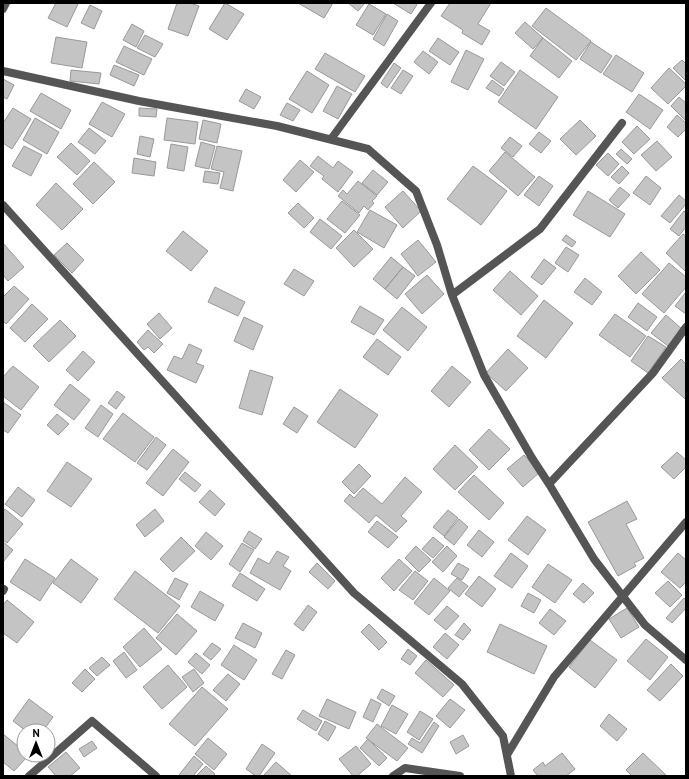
<svg xmlns="http://www.w3.org/2000/svg" width="689" height="779" viewBox="0 0 689 779" font-family="'PT Sans',sans-serif">
<rect width="100%" height="100%" fill="#fff"/>
<path fill="#c4c4c4" stroke="#999" d="M56,3H76L78,4L67,27L48,18Z
M177,3H190L199,6L188,36L168,29Z
M225,3L244,14L227,40L209,29Z
M298,3H333L324,18Z
M348,3H365L358,11Z
M393,3H418L411,14Z
M450,3H491L478,24L490,31L482,45L462,33L463,30L441,16Z
M369,4L386,14L373,35L356,25Z
M90,5L102,11L94,29L81,23Z
M546,8L591,41L576,60L532,26Z
M387,14L398,21L384,46L373,39Z
M525,22L543,38L533,49L515,33Z
M132,24L144,31L136,47L123,40Z
M145,35L163,44L155,57L137,48Z
M56,37L87,42L82,68L51,63Z
M438,38L459,52L450,65L429,51Z
M543,38L572,61L559,78L530,56Z
M591,42L612,56L601,73L580,59Z
M124,46L152,59L144,75L116,62Z
M466,50L484,59L468,90L451,82Z
M423,51L438,62L429,74L414,62Z
M325,53L365,76L355,92L315,69Z
M616,55L644,73L632,92L603,74Z
M682,60L686,64V81L673,68Z
M501,62L515,72L504,86L490,76Z
M394,63L401,68L387,88L381,83Z
M114,65L139,75L134,86L110,75Z
M669,68L686,84V86L668,104L651,88Z
M71,70L101,73L99,84L70,81Z
M403,70L413,76L401,94L391,88Z
M520,70L558,97L536,129L498,102Z
M307,71L329,85L312,113L289,99Z
M3,79L14,85L7,99L3,97Z
M492,80L504,89L499,96L486,88Z
M337,86L352,94L338,119L323,111Z
M246,89L261,97L254,109L239,101Z
M41,93L71,110L61,129L30,111Z
M639,94L663,110L650,129L626,112Z
M679,97L686,103V121L671,106Z
M102,102L125,114L112,137L89,124Z
M287,103L300,110L293,121L280,115Z
M13,108L31,119L12,149L3,143V123Z
M139,108L157,109L156,117L139,116Z
M677,115L686,123V129L678,137L667,127Z
M35,118L59,132L47,154L23,140Z
M167,118L198,122L195,144L164,140Z
M203,120L221,124L217,143L199,139Z
M580,120L596,136L576,155L560,139Z
M637,126L650,139L634,154L622,142Z
M89,128L106,141L95,154L78,142Z
M539,132L551,141L541,153L529,144Z
M140,136L154,139L150,157L137,154Z
M510,137L522,146L513,157L501,148Z
M657,141L672,157L656,171L641,155Z
M201,142L215,146L209,169L195,166Z
M71,143L90,161L77,175L57,157Z
M171,144L188,147L184,171L167,168Z
M24,146L42,155L31,176L12,166Z
M217,146L242,151L233,191L220,188L224,172L211,169Z
M621,149L632,159L627,164L616,154Z
M505,152L535,177L518,196L489,171Z
M608,153L619,164L608,176L596,165Z
M318,156L333,168L338,161L353,172L338,192L322,179L324,176L310,166Z
M134,158L156,162L154,176L132,173Z
M300,160L314,172L296,192L283,180Z
M94,162L115,182L93,204L73,184Z
M473,166L507,191L481,225L447,199Z
M622,166L629,173L619,184L611,177Z
M373,170L388,182L377,195L362,183Z
M205,171L220,173L218,184L203,182Z
M539,176L553,186L539,206L524,195Z
M646,176L661,188L650,205L633,193Z
M358,181L377,196L372,201L374,203L368,210L364,206L359,213L338,196L343,190L347,194Z
M56,183L83,209L62,230L36,205Z
M620,187L630,195L618,208L609,200Z
M403,191L421,211L403,228L385,207Z
M588,191L625,214L610,237L573,215Z
M679,195L686,201V204L670,223L661,216Z
M342,201L360,215L345,233L327,219Z
M298,203L314,218L304,228L288,213Z
M370,210L397,225L384,248L357,232Z
M684,211L686,213V227L679,236L670,229Z
M320,219L342,236L331,249L310,232Z
M354,230L373,249L354,267L336,248Z
M183,231L208,251L191,271L166,251Z
M683,234L686,236V272L666,253Z
M566,235L576,242L572,247L562,240Z
M418,240L436,262L418,276L401,254Z
M3,243L24,267L8,281L3,275Z
M67,243L84,260L72,273L54,255Z
M566,247L579,255L568,272L555,263Z
M641,252L660,270L636,294L618,276Z
M391,257L403,267L385,289L373,279Z
M544,259L556,268L542,285L531,277Z
M669,263L686,277V287L664,313L642,294Z
M403,267L415,276L397,299L385,289Z
M294,269L314,281L304,296L284,284Z
M510,271L538,296L521,315L493,290Z
M427,275L444,294L422,314L405,294Z
M585,278L602,292L592,305L574,292Z
M14,286L29,299L6,324L3,321V297Z
M215,287L245,302L238,316L208,302Z
M686,292V314L675,306Z
M544,300L573,323L546,358L517,336Z
M638,303L657,317L647,331L628,317Z
M32,304L48,319L25,342L10,328Z
M360,306L384,320L374,335L351,322Z
M402,307L427,327L408,351L383,330Z
M159,313L172,328L160,339L147,324Z
M615,314L646,336L630,357L599,335Z
M666,315L682,329L668,346L651,333Z
M244,317L263,326L253,350L234,341Z
M60,320L76,336L49,362L33,346Z
M148,330L163,344L154,353L148,347L144,350L137,342Z
M648,336L666,347L648,373L631,361Z
M377,339L401,357L388,375L363,357Z
M189,344L202,350L196,363L204,366L196,383L167,370L174,356L182,359Z
M508,349L528,368L506,391L486,373Z
M83,351L95,362L78,381L66,370Z
M681,359L686,364V397L685,399L662,378Z
M13,366L39,387L21,410L3,396V377Z
M452,366L471,382L449,407L431,391Z
M250,370L273,377L262,415L239,408Z
M70,384L90,400L74,420L54,405Z
M340,389L378,415L355,448L317,422Z
M117,391L125,397L116,409L108,403Z
M3,402L21,415L8,433L3,430Z
M101,405L113,414L98,437L85,428Z
M294,407L308,416L297,433L283,424Z
M123,413L154,437L135,462L103,439Z
M57,414L69,424L58,435L47,425Z
M489,429L510,449L489,470L469,450Z
M156,437L166,445L147,470L137,463Z
M455,445L478,467L455,490L433,469Z
M173,449L189,462L163,496L146,483Z
M677,452L686,460V467L674,479L661,467Z
M524,455L540,472L523,487L507,469Z
M67,462L92,479L71,507L47,491Z
M359,464L371,476L354,494L342,482Z
M185,472L201,485L195,492L179,479Z
M474,475L504,503L489,520L458,492Z
M405,477L422,492L401,516L407,521L396,532L376,515L369,523L344,501L350,494L354,498L363,488L382,504Z
M18,487L35,500L22,517L5,504Z
M210,490L225,504L215,516L199,502Z
M627,501L637,519L626,524L644,558L634,563L636,566L618,576L588,522Z
M5,509L23,524L7,543L3,540V511Z
M155,509L164,521L145,537L136,525Z
M448,510L458,518L444,536L433,527Z
M527,516L546,530L528,555L508,540Z
M459,519L468,527L454,545L444,537Z
M377,521L398,537L388,548L368,532Z
M479,530L494,542L482,557L467,545Z
M249,531L262,539L255,549L243,541Z
M206,532L223,546L211,560L195,546Z
M181,537L195,551L173,572L160,559Z
M433,537L444,546L433,558L422,549Z
M3,542L13,550L3,562Z
M242,543L254,550L240,572L229,564Z
M416,546L431,560L419,572L405,558Z
M447,546L457,556L443,572L432,562Z
M277,551L289,557L283,566L291,571L280,590L250,573L258,558L269,564Z
M511,553L528,566L512,588L494,576Z
M678,553L686,560V582L680,588L661,572Z
M25,559L55,578L40,601L10,582Z
M71,559L98,579L81,603L53,583Z
M399,559L412,571L394,591L381,578Z
M317,563L335,581L328,589L309,572Z
M458,563L469,569L462,580L451,574Z
M548,564L572,580L555,603L532,587Z
M135,571L180,606L158,633L114,599Z
M415,571L428,581L413,600L399,590Z
M240,573L265,589L257,601L232,586Z
M479,576L496,589L482,607L465,594Z
M175,578L188,584L179,600L167,593Z
M434,578L450,591L429,615L414,603Z
M457,578L468,586L459,597L448,588Z
M668,581L682,595L670,607L655,593Z
M583,583L594,593L584,603L573,594Z
M200,591L224,605L215,621L191,607Z
M528,593L541,600L534,613L521,606Z
M684,598L686,600V608L672,623L666,618Z
M7,600L34,622L17,643L3,633V605Z
M308,605L317,612L303,631L294,624Z
M447,606L459,616L446,630L434,620Z
M627,608L639,627L621,638L609,619Z
M550,609L566,621L554,635L539,623Z
M177,614L197,631L176,655L156,638Z
M243,623L262,633L255,648L235,638Z
M464,623L471,630L463,640L455,635Z
M369,624L387,642L379,650L361,632Z
M500,624L547,646L534,674L487,652Z
M144,628L162,649L140,667L123,647Z
M445,633L459,645L447,659L433,647Z
M646,639L668,657L650,680L627,661Z
M590,640L617,660L595,688L569,667Z
M212,643L221,649L211,660L203,654Z
M234,645L257,660L244,680L221,665Z
M408,649L417,656L410,665L401,659Z
M286,650L295,655L282,679L272,674Z
M124,652L137,670L126,678L113,661Z
M196,653L210,665L202,674L188,662Z
M102,657L110,665L97,676L89,668Z
M426,660L454,685L443,697L415,673Z
M671,664L683,676L660,701L647,690Z
M168,665L187,687L162,709L143,687Z
M85,669L95,679L82,692L72,683Z
M194,669L204,683L193,692L182,677Z
M228,674L240,684L226,701L213,690Z
M202,687L228,709L195,746L169,724Z
M382,689L395,696L389,706L377,698Z
M29,699L53,717L43,731H26L13,721Z
M327,699L356,712L349,729L319,716Z
M371,699L381,704L373,722L363,717Z
M450,699L465,710L450,728L436,716Z
M392,705L408,714L396,734L381,726Z
M303,710L322,721L316,731L297,719Z
M420,711L433,719L419,740L407,732Z
M609,714L627,729L617,741L600,726Z
M325,721L336,727L328,741L318,734Z
M434,722L439,726L422,753L408,744L412,738L420,743Z
M377,724L408,748L397,761L366,738Z
M3,734L24,751V755H29L14,771L3,762Z
M463,735L469,746L456,754L450,742Z
M208,738L227,754L214,770L195,754Z
M368,739L387,758L379,766L360,748Z
M92,741L97,748L84,757L79,749Z
M262,744L275,753L259,776H256L246,769Z
M356,746L371,764L357,776H353L339,759Z
M66,752L80,768L70,776H56L48,767Z
M562,753L575,769L566,776H538L533,770L543,762L545,766Z
M643,753L667,776H632L626,770Z
M194,756L203,764L193,776H181L179,775Z
M276,762L292,776H265L264,775Z
M206,766L215,774L213,776H196Z"/>
<g fill="none" stroke-linecap="round" stroke-linejoin="round">
<path stroke="#555" stroke-width="8" d="M3,9L6,3
M3,71L139,101L277,126L368,149L416,191L437,245L452,295L484,375L532,458L549,484L594,559L645,625L686,660
M331,139L431,3
M3,205L354,593L462,684L503,736L511,776
M452,295L540,229L622,123
M549,484L653,373L686,327
M3,591L4,589
M507,755L554,677L686,522
M29,776L43,764L92,721L156,776
M393,776L405,768L460,776"/>
</g>
<rect width="689" height="779" fill="none" stroke="#000000" stroke-width="8"/>
<g transform="translate(36 743)"><circle r="19" fill="#ffffff" stroke="#999999"/>
<path d="M0-3L7 15L0 10L-7 15Z" fill="#000000"/>
<text y="-6" font-size="11" font-weight="bold" text-anchor="middle" fill="#000000">N</text>
</g>
</svg>
